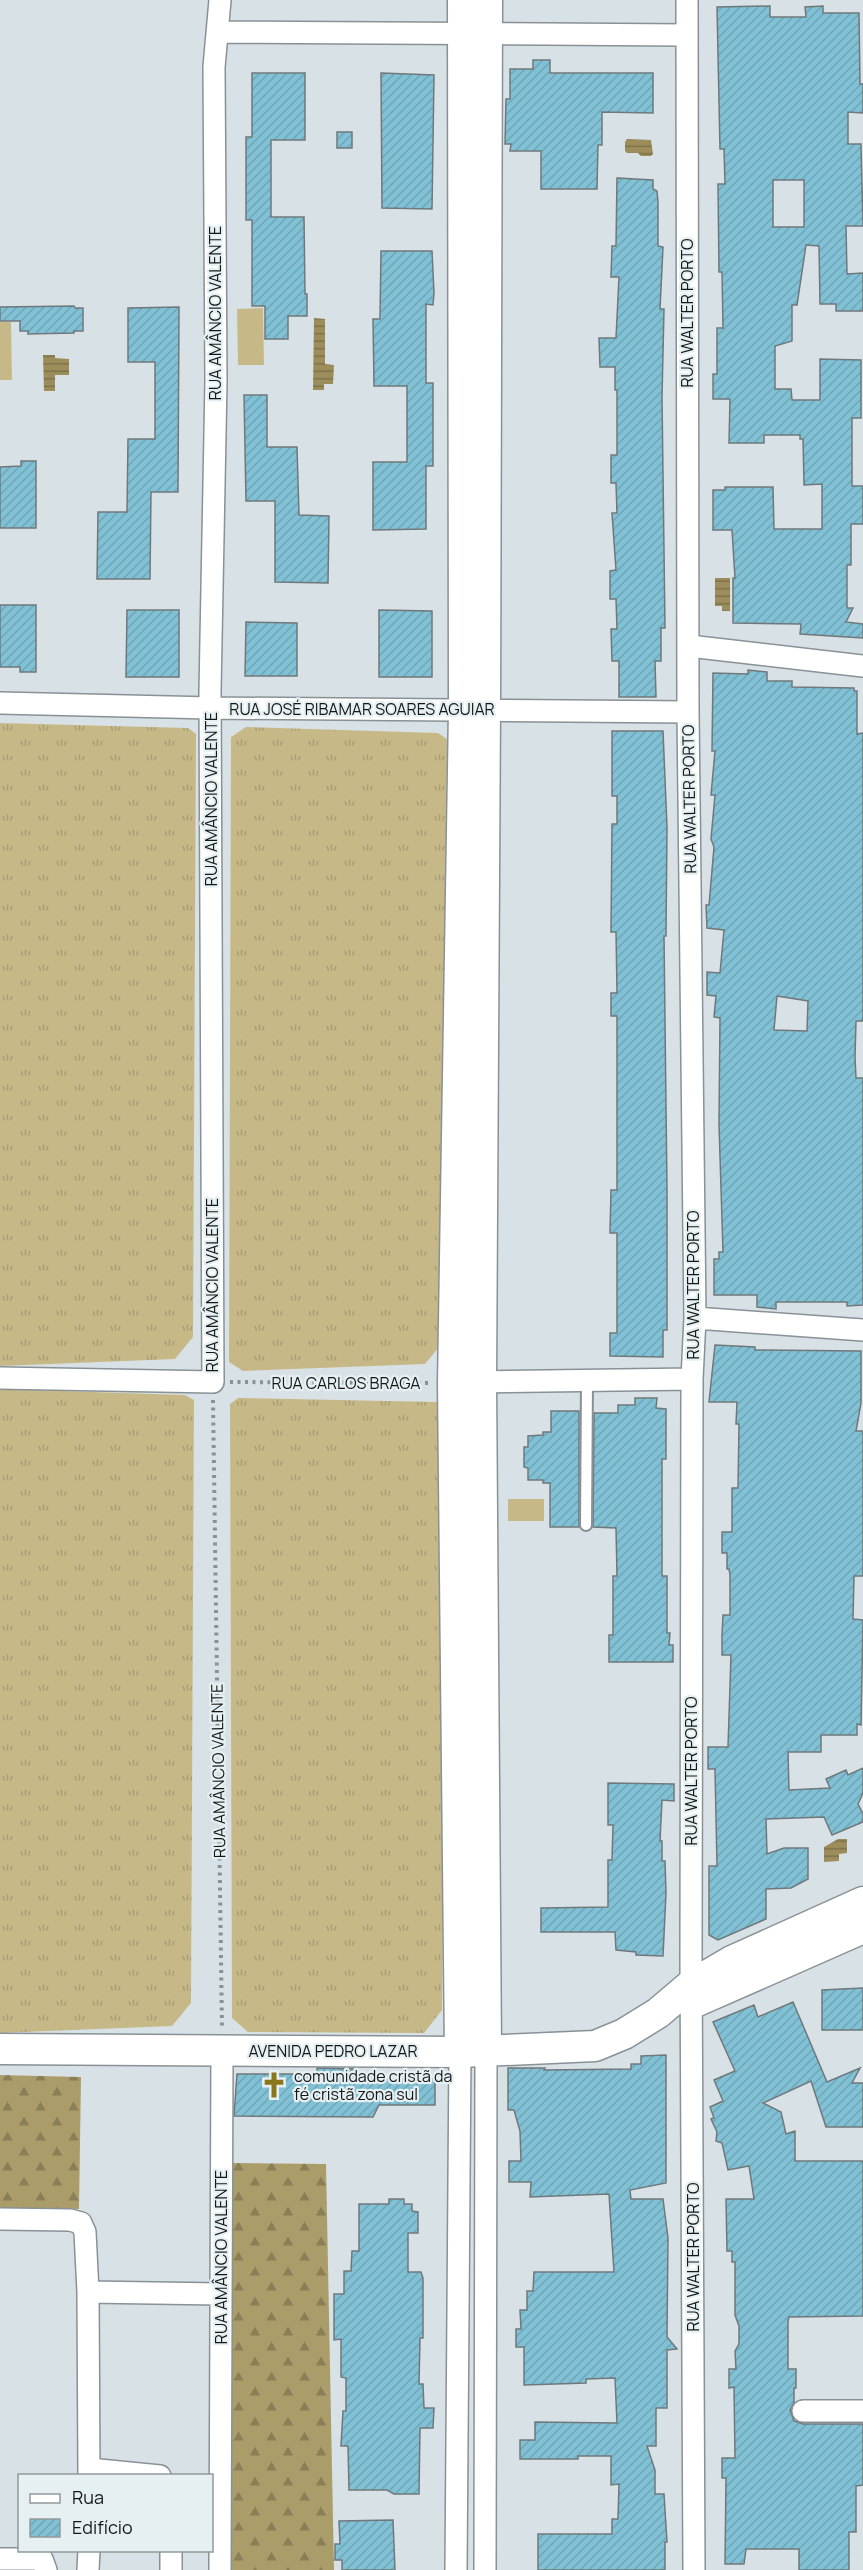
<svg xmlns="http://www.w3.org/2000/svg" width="863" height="2570" viewBox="0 0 863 2570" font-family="Manrope,sans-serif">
<defs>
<pattern id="grass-tufts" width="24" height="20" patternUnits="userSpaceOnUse" patternTransform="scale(1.5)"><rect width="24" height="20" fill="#c7b987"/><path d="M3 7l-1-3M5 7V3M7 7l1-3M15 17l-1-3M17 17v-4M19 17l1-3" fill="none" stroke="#aa9e74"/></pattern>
<pattern id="forest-firs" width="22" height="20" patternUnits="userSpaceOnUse" patternTransform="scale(1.5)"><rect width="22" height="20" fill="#ab9d6a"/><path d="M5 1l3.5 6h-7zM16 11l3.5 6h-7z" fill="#8a7f56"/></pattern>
<pattern id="water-rules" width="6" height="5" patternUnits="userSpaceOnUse" patternTransform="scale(1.5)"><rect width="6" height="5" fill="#9c8d5b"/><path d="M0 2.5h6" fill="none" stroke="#7e724a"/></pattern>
<pattern id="building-hatch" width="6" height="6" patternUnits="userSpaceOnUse" patternTransform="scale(1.5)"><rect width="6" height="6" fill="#81c1d5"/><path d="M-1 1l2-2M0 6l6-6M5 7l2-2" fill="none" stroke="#6fa5b6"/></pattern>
</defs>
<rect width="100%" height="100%" fill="#d8e2e6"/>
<path fill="url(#grass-tufts)" d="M0,723L188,728L196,734L193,1337L175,1359L0,1366Z
M246,727L438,733L447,739L444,1341L425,1364L243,1371L229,1362L231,737Z
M0,1389L185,1395L194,1400L191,2003L172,2026L0,2033Z
M238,1398L437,1402L446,1408L442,2010L424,2033L248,2032L232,2018L230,1404Z"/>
<path fill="url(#forest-firs)" d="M0,2075L81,2077L79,2209L0,2208Z
M233,2163L326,2164L334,2570H228Z"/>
<path fill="#c7b987" d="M263,308L264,365H238L237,309Z
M0,322H11L12,380H0Z
M508,1499H544V1521H508Z"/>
<path fill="url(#water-rules)" d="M627,139L651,140L653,154L651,156H641L638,153H627L625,151V142Z
M314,318L325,319V364L334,365L333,384H324V390H313Z
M43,355H55V358L69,359V375H55V391H44Z
M715,578H730V611H722V606H715Z
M838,1839H847V1853L839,1854V1861L824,1862V1847Z"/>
<path fill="url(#building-hatch)" stroke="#6f787b" stroke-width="1.5" fill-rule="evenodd" d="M770,6V17H806L805,7L823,6V13H859L860,84H863V113L848,112V144H861L863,226H846L847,274L863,273V311H836V304H820L819,246L806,245L797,305H792V341L775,346V389H791L792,400H820V359L861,360V418H852V486H863V524H851V565H847V608H853L846,622L863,624V638L800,634L801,624L733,623V578H735L732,530H713V490H725V487H773L774,529H822V484L804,485L803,439H800V435H764V443H729L730,399H713V374H717V328H723L722,272H719L718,184H725L724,149H720L717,7ZM773,180H804V227H773Z
M533,60H550V73H653V113L602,112V145H598L597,189H541V151H510L511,144H505L506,99H510V69H533Z
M252,73H305V140H271V217H304L305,294H307V316H288V339H265V306H252V220H246V137H252Z
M381,73L434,75L432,209L382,208Z
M337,132H352V148H337Z
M617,178L653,180V189L657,191L658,202V246L663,247L660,309H664L662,397L665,628H661V661H655L656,697H619V661H612L611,629H617L616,599H610V571L616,570L612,513H617L616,483H611V455H617V390H615V367H600L599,338H616L619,277H611L612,246H616Z
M381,251H432L434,293L433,305L426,304V383H433V466H426V529L373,530V462H407V386H374L373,319H380Z
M74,306L75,308H83V331H74V333L28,334V331H20V321H0V307Z
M179,307L178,492H151L150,579H97L98,512H127L128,439H155V362H128V308Z
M244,395H267V447H297L299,515L329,516L328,583L275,582V501H246Z
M21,461H36V528H0V467L21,466Z
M0,605H36V672H20V667H0Z
M127,610H179V677H126Z
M379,610L432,611V677H379Z
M246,622L297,623V676H245Z
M748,670L767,672V681H792V687L854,688V691H857V734L863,733V1021H856L855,1057L856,1078H863V1305L847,1306V1302H776V1309L757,1307V1295H714V1259H719V1252H723L719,1124L720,1018L714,1017L716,996L707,995V972L720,973L724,930L707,928L706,905H709L714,847L711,839L715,795H711L715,751H712L713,673L748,674ZM777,996L808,1001L807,1031L774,1030Z
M612,731H663L667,827L666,936H664L667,1189V1330H663V1357L610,1356V1333H617V1233H610L611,1190H617V1016H611V993H617L616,932H611L612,824H617V796H612Z
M715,1345L755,1347V1350L861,1351V1403L856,1431H863V1576H854L853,1619L863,1620L861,1725L857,1724V1735H821V1752H788L789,1790L830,1788L826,1779L846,1770L848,1775L863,1768V1793L858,1804L863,1814V1822L832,1835L824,1817L766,1819L767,1854L784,1848H808V1879L791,1888L766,1889V1919L718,1940L709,1935V1866H717L715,1769H708V1747H728L731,1655H722V1635L723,1615H730V1575L729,1569H727V1553H722V1532H732V1488H738L739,1424H736L737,1402H709Z
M635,1398H657L656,1408L666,1409V1459H662V1576H667V1633H670L669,1645H673V1662H609V1635H613V1576H617L616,1528L593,1527L594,1413H618V1405H635Z
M551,1411H579V1527H550V1483H543V1480H528V1468L524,1467V1447H528V1436L543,1435V1432H551Z
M608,1783L674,1784V1801L662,1800L660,1841H662V1861H665L666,1893L663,1956L636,1955V1952L616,1950L615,1932H541V1908L608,1907V1860H612L613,1825H608Z
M863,1988V2030H822V1990Z
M793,2002L827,2082L860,2068L852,2083H863V2127H826L811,2081L763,2103L781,2112L786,2134L795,2131V2161H863V2316L789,2317L788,2321V2369H796V2388H794V2403L790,2410L794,2421L803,2424H863V2485L856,2486V2532H849V2570H799V2549H746L744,2564H725L726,2478H722V2458H735L734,2387L729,2388V2369H736L735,2351L739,2344V2326L735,2315V2262H732V2251H727L726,2199H754L749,2166L728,2170L722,2143L716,2141L717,2132L711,2119L714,2118L710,2107L723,2101L714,2080L735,2071L713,2022L754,2005L758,2017Z
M666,2055V2183L630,2190L631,2199H663L668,2238L667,2337L677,2349L667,2350V2408H656V2446H647L655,2470V2494H664L667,2542H665V2570H538V2534H612V2519H618L619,2484L611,2485V2456H578V2459H520V2440H535V2422L617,2423L615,2378L586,2379V2383L524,2385V2347H516V2329H521L520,2310H527V2291H533L534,2272H614L611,2226L609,2194L530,2197L531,2182H509V2161H521L520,2131L514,2110H508V2068H545L544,2070L631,2069V2064H641V2056Z
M317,2068L355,2069V2079H435V2105H379L373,2117L234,2116L237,2074H317Z
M389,2199H404V2204H412V2211L418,2212V2233H408V2272H421L423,2278V2338H420L419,2384H423L424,2408H434L433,2428H420L419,2494H394L387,2490H349L348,2446H341L343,2411H346V2378L341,2377V2339L334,2340V2294H344V2271H351L352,2251H359V2204H389Z
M393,2520L395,2570H342V2560H335V2544H340L339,2521Z"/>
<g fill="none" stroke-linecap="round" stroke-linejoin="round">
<g stroke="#889195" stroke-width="14">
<path id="lane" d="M586,1525L587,1380"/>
</g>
<g stroke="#889195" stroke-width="24">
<path id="street" d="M687,0L688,712L695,1318L692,1379L691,1960L694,2570
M218,32L686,35
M689,646L863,666
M0,703L211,708L688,712
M695,1318L863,1330
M0,1378L213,1382L210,691L216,381L214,67L220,0
M468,1382L692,1379
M0,2219L70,2220L81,2223L85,2232L88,2292
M803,2411H863
M89,2469L160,2476
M89,2476L88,2292L220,2294
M171,2550V2570
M0,2559H42L46,2570
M88,2570L89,2550
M220,2570L222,2050
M456,2570L460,2052
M485,2570L486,2051"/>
</g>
<g stroke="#889195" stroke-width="33">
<path id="secondary" d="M695,2002L863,1928
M0,2049L460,2052L595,2046L624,2034L658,2013L691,1985L732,1961L863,1902
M486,2051L481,1382L485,710L487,0
M460,2052L453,1383L464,709L463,0"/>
</g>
<path stroke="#8a9194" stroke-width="4" stroke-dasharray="3 4.5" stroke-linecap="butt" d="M230,1382L429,1383
M213,1400L222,2028"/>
<use href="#lane" stroke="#fff" stroke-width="10"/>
<use href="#street" stroke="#fff" stroke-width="21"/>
<use href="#secondary" stroke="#fff" stroke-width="30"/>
</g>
<defs>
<g id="church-bare" transform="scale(2.07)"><path d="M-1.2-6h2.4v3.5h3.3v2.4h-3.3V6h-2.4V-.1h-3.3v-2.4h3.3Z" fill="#8c761a" stroke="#e6f0f3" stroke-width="2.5" paint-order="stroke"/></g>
</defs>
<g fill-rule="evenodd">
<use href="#church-bare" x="274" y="2085"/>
</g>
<g text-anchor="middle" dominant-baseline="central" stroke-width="4.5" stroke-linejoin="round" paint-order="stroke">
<g font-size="16" fill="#141718" stroke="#e6f0f3">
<text transform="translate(215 313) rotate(-90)">RUA AMÂNCIO VALENTE</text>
<text transform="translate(687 313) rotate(-90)">RUA WALTER PORTO</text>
<text x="362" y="709">RUA JOSÉ RIBAMAR SOARES AGUIAR</text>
<text transform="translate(211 799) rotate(-90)">RUA AMÂNCIO VALENTE</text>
<text transform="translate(689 799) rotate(-91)">RUA WALTER PORTO</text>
<text transform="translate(212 1285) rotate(-90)">RUA AMÂNCIO VALENTE</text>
<text transform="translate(693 1285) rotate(-90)">RUA WALTER PORTO</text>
<text x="346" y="1383">RUA CARLOS BRAGA</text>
<text transform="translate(218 1771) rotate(-91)">RUA AMÂNCIO VALENTE</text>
<text transform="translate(691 1771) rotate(-90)">RUA WALTER PORTO</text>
<text x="333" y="2051">AVENIDA PEDRO LAZAR</text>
<text transform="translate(221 2257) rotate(-90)">RUA AMÂNCIO VALENTE</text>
<text transform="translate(693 2257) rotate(-90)">RUA WALTER PORTO</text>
</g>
<g font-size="16" fill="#141718" stroke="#e6f0f3" text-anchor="start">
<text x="294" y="2076">comunidade cristã da<tspan x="294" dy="18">fé cristã zona sul</tspan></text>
</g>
</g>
<rect x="18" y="2474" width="195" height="78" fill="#e6f0f3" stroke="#92999b" stroke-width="1.5"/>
<rect x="30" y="2494" width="30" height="9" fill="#ffffff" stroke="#92999b" stroke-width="1.5"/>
<text x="72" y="2504" font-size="18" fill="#141718">Rua</text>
<rect x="30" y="2519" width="30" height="18" fill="url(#building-hatch)" stroke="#92999b" stroke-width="1.5"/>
<text x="72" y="2534" font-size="18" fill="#141718">Edifício</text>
</svg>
